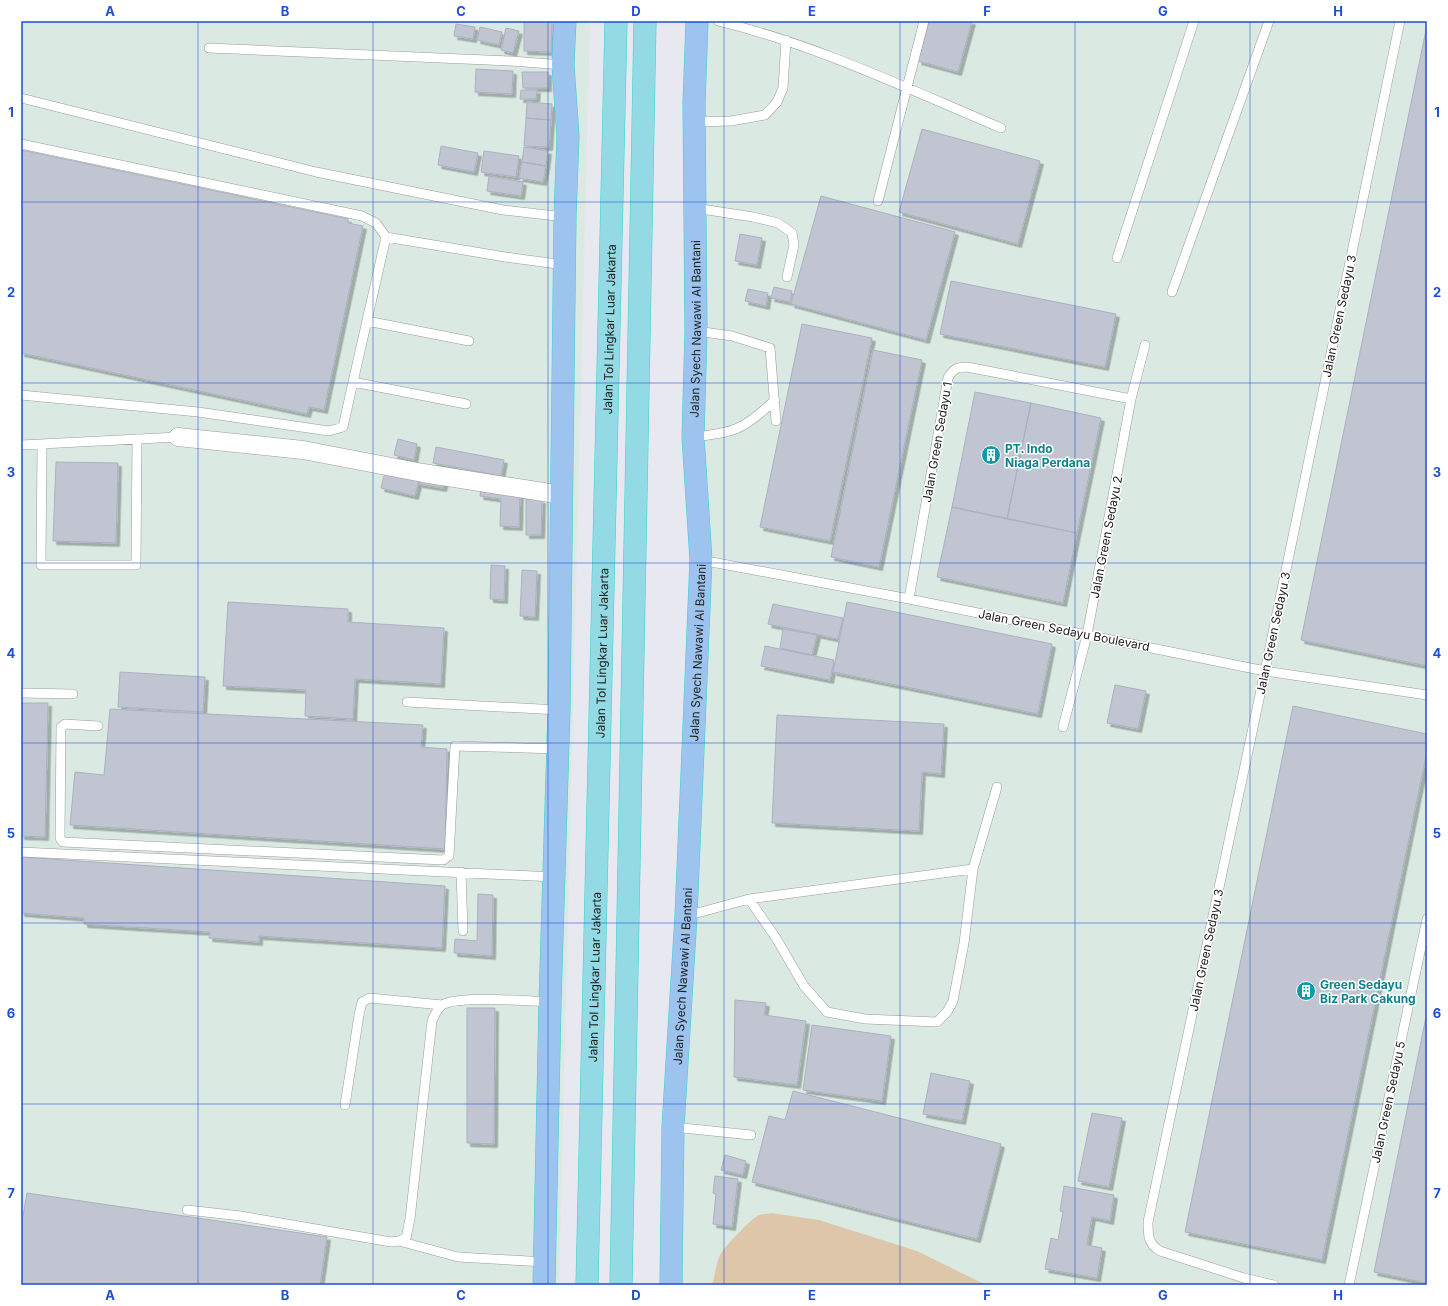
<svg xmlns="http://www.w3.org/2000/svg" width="1448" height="1306" viewBox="0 0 1448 1306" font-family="Inter,sans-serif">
<defs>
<filter id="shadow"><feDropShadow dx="3.5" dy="3.5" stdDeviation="0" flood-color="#0004"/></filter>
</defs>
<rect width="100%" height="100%" fill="#e8e8f1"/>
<path fill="#daeae2" d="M21,21H590L559,1285H21Z
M699,21H1427V1285H667L686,916Z"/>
<path fill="#ddc6aa" d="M771,1213L819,1220L917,1251L986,1285H712C715,1275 716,1264 720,1255C724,1247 752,1218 759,1215C763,1214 768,1214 771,1213Z"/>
<path fill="#c1c5d1" stroke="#abb0c2" filter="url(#shadow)" d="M524,21H552L551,52L524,51Z
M929,21H972L958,72L918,61Z
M456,24L475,27L473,39L454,36Z
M1427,25V666L1301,640Z
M480,27L502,32L499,45L477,40Z
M506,28L519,31L513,53L501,50Z
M476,69L513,71L512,94L475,92Z
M522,72H548V88H523Z
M521,90H537L536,99H520Z
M527,102L552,104L551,120L526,118Z
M526,118L551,120L549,147L524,146Z
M922,129L1040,161L1018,244L899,212Z
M441,146L478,153L474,172L438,165Z
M524,147L548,151L546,166L522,162Z
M21,150L348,219V223L363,226L324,410L309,407L307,414L21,353Z
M484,151L519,156L516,177L481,172Z
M522,162L546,166L543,182L519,178Z
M489,176L523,182L521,196L487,191Z
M821,196L955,232L926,340L791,304Z
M740,234L762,238L757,265L735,261Z
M951,281L1116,314L1105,367L940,334Z
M774,287L792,291L790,302L771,298Z
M748,289L768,293L766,306L745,301Z
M802,324L872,338L830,541L760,527Z
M873,350L922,360L879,567L831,557Z
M975,392L1031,403L1007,519L952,507Z
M1031,403L1101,418L1077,533L1007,519Z
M398,439L417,444L414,460L394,455Z
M436,447L504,460L501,476L433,463Z
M56,462L118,463L116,543L53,541Z
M386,468L420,476L415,496L381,488Z
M420,476L445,481L443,488L419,484Z
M482,483L520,489L519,527L500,526L501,499L480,496Z
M526,499L542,500L541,535H526Z
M952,507L1077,533L1063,603L937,577Z
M491,565L505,566L504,600L490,599Z
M522,570L537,571L535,617L520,616Z
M228,602L348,609V622L444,628L441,684L355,679L353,719L305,716L306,690L223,686Z
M847,602L1052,644L1038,714L833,672Z
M773,604L843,618L838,639L768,624Z
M783,629L817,635L812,655L780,648Z
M765,646L834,660L830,680L761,666Z
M120,672L205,677L203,712L118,707Z
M1115,685L1146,691L1138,729L1107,723Z
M21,703H48L45,837L21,836Z
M1293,706L1427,734V751L1322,1260L1185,1232Z
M110,709L423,725L421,747L447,749L445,849L70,825L75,772L104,775Z
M777,715L944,724L941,774L922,772L919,831L772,823Z
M21,857L445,886L442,948L259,936V942L209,938L210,932L84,924V918L21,913Z
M478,894L493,895L492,956L454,953L455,939L477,941Z
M735,1000L766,1003L764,1015L806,1021L797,1085L734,1077Z
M467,1008H495L494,1144L467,1143Z
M1427,1012V1283L1374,1272Z
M812,1025L891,1036L882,1101L803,1090Z
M931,1073L970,1081L962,1121L923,1114Z
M793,1091L1001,1144L977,1239L752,1182L769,1116L785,1120Z
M1092,1113L1122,1118L1109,1187L1078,1181Z
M725,1155L746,1161L743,1175L721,1170Z
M715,1176L738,1179L732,1227L713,1224L716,1194L713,1193Z
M1064,1186L1114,1195L1110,1221L1092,1217L1087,1245L1102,1248L1097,1278L1045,1269L1051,1238L1058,1240L1063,1212L1060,1211Z
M27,1193L327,1237L320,1285H21V1216H23Z"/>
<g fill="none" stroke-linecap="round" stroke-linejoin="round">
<g stroke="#9b9b9b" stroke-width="10">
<path id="service" d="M718,21C817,45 908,89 1001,128
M209,48L511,61L563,65
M21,98L316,172L503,210L565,217
M694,122L731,121L765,115L777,102L783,88L786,40
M21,144L362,216L376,223L386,237L505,257L565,265
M878,201L924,21
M695,208L753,217L778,223L792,233L794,245L787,277
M1117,258L1194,21
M1172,292L1269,21
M367,321L469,341
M696,331L732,336L770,348L776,421
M353,382L386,237
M21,395L198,412L329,431L343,427L353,382L466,404
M693,437C736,432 743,430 775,400
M42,444L41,565H136L137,439
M21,445L178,437
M701,560L909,599L1265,671L1427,695
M909,599L948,378C953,369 957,367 967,367L1131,399
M21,693L73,694
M407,702L559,710
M98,726L65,724L61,727L60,838L63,842L443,860L449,856L455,746L558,749
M1063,727L1087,635L1131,399L1145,345
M21,852L554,877
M461,872L463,931
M749,899L776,938L804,986L827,1012L865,1019L937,1022L947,1012L953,1001L964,943L973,869
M686,916L749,899L973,869L997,787
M345,1105L359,1015L362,1002L370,998L442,1005
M673,1127L751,1135
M187,1210L241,1216L391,1242L399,1241L406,1238L410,1219L432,1021C434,1016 437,1009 442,1005C458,995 528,1001 550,1002
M399,1241L458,1257L545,1262
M1274,1285L1244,1278L1160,1251C1148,1244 1148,1235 1148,1222L1265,671L1400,21
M1349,1285L1427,919"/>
</g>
<g stroke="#9b9b9b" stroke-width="19">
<path id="minor" d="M178,437L303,450L423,473L562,495"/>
</g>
<g stroke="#2ed6d2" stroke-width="23">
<g id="trunk">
<path d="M544,1285L550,1002L559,710L565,217L568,136L563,65L565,21"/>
<path id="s1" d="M671,1285L673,1127L686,916L701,560L693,437L696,331L694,103L697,21"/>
</g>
</g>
<g stroke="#2ed6d2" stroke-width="23">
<g id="motorway">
<path id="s2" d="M587,1285L616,21"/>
<path d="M621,1285L645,21"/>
</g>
</g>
<use href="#service" stroke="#fff" stroke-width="9"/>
<use href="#minor" stroke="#fff" stroke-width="18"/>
<use href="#trunk" stroke="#9cc4ef" stroke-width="22"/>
<use href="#motorway" stroke="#93dae5" stroke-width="22"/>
</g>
<path fill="none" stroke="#1d4ed8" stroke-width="1" stroke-opacity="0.55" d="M198,21V1285M373,21V1285M548,21V1285M724,21V1285M900,21V1285M1075,21V1285M1250,21V1285M21,202H1427M21,383H1427M21,563H1427M21,743H1427M21,923H1427M21,1104H1427"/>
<defs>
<g id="building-disc" transform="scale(1)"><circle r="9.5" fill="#0f9aa8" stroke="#fff"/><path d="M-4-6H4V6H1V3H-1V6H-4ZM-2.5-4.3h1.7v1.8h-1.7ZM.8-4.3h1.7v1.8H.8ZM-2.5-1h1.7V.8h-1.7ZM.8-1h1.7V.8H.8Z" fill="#fff"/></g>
</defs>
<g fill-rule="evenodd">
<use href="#building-disc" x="991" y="455"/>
<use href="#building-disc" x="1306" y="991"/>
</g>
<g text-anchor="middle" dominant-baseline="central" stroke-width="3" stroke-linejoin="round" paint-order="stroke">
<g font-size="12" fill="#212121" stroke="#fff">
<text transform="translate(1339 316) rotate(-78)">Jalan Green Sedayu 3</text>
<text stroke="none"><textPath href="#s2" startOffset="956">Jalan Tol Lingkar Luar Jakarta</textPath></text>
<text stroke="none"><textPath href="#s1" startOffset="957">Jalan Syech Nawawi Al Bantani</textPath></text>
<text transform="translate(937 442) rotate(-80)">Jalan Green Sedayu 1</text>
<text transform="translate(1106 537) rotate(-79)">Jalan Green Sedayu 2</text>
<text transform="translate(1064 630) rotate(11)">Jalan Green Sedayu Boulevard</text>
<text transform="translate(1273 633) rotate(-78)">Jalan Green Sedayu 3</text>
<text stroke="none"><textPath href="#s2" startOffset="632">Jalan Tol Lingkar Luar Jakarta</textPath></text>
<text stroke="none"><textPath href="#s1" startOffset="633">Jalan Syech Nawawi Al Bantani</textPath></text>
<text transform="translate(1206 950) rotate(-78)">Jalan Green Sedayu 3</text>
<text stroke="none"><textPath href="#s2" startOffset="308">Jalan Tol Lingkar Luar Jakarta</textPath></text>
<text stroke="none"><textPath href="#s1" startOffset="309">Jalan Syech Nawawi Al Bantani</textPath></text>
<text transform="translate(1388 1102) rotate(-78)">Jalan Green Sedayu 5</text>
</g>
<g font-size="12" font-weight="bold" fill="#0d838f" stroke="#fff" text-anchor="start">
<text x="1005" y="448">PT. Indo<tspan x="1005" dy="14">Niaga Perdana</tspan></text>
<text x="1320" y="984">Green Sedayu<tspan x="1320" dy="14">Biz Park Cakung</tspan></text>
</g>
</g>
<rect width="1448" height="1306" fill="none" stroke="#ffffff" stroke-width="44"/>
<rect x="22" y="22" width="1404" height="1262" fill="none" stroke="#1d4ed8" stroke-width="1.5"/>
<g font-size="13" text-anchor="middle" font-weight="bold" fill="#1d4ed8">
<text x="110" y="16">A</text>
<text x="285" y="16">B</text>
<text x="461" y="16">C</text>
<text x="636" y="16">D</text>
<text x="812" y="16">E</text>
<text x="987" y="16">F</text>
<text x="1163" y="16">G</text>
<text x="1338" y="16">H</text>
<text x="11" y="117">1</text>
<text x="1437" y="117">1</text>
<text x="11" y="297">2</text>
<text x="1437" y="297">2</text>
<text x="11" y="477">3</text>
<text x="1437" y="477">3</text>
<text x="11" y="658">4</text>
<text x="1437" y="658">4</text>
<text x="11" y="838">5</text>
<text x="1437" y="838">5</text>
<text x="11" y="1018">6</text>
<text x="1437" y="1018">6</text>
<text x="11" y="1198">7</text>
<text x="1437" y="1198">7</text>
<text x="110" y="1300">A</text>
<text x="285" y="1300">B</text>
<text x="461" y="1300">C</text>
<text x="636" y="1300">D</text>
<text x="812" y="1300">E</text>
<text x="987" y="1300">F</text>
<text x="1163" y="1300">G</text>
<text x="1338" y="1300">H</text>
</g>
</svg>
